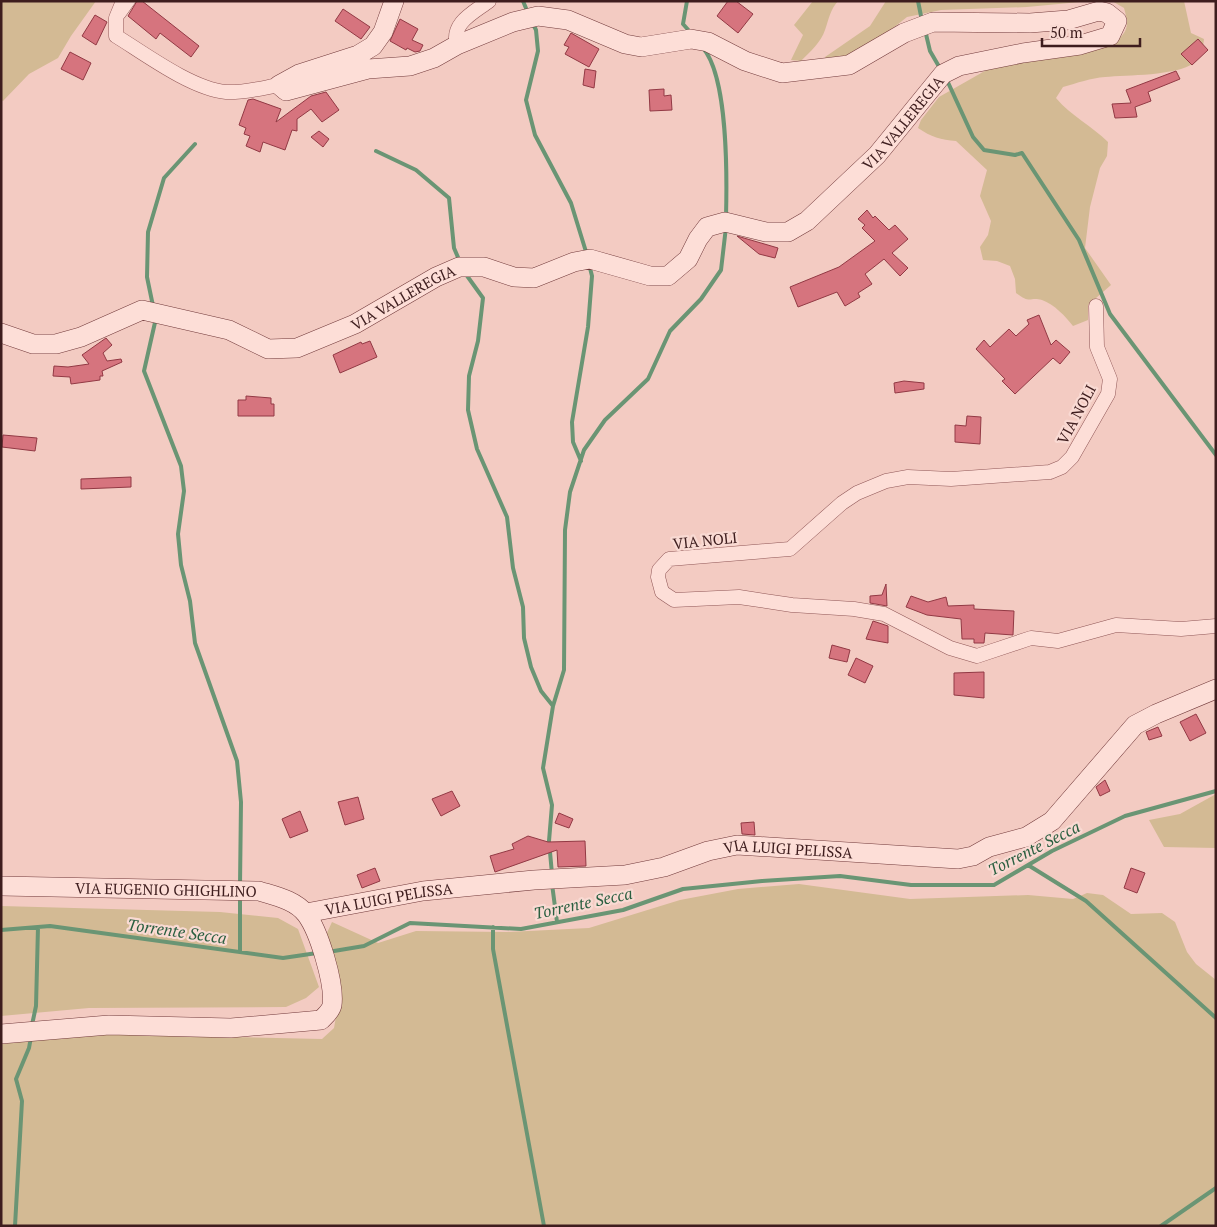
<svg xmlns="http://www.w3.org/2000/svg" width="1217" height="1227" viewBox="0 0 1217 1227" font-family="'PT Serif',serif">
<rect width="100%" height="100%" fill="#f3cbc2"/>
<path fill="#d3ba94" d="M1,1H96L71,36L58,58L29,74L3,101L1,100Z
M813,1H838C830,10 829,19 825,30C821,42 810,52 801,61L791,60L803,35L794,25Z
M886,1H1090L1027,7L941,10L907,17L872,45L830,64L825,57L870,26Z
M1112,1H1184L1191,33L1204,39C1203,48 1202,56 1194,63C1176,76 1127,75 1105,77C1091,78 1077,83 1063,87L1056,98C1071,116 1092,126 1108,142L1107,156L1100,168L1090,207L1085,248L1111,285L1088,305V320L1073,326C1066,317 1054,304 1042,300C1029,296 1032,305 1016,293L1015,279L1010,266L997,261L983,260L980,247L988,235L991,221L980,196L987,170L956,141C941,140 931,137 918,128L921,120L939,97L990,68L1110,46C1127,33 1130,29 1124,8Z
M1216,794V848L1164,847L1149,820L1180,814Z
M799,884L910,899L1028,895L1073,899L1087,893L1103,895L1131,914L1162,913L1175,922L1187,952L1196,964L1216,980V1226H1V1044L87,1034L322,1039L334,1028L340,994L326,935L332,922L378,943L416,931L507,932L589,928L680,900L738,889Z
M1,906L220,912L278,918L298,929L319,987L306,998L286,1007L89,1008L1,1016Z"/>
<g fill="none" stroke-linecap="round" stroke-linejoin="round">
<path stroke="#6a9574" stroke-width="4" d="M523,1L528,13
M687,1L683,24L691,33
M918,1L922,21
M533,24L536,30L538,51L526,100L535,135L571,203L587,255
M925,30L930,51L941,70
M703,48C728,77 727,178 726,217
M946,78L973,137L984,150L1015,155L1022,153L1079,240L1110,314L1216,455
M376,151L416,170L449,198L454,248L460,262
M465,273L483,298L478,341L469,376L468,410L477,449L507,517L513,568L523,607L524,638L531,667L541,691L553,706
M153,306L147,277L148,232L164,178L195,144
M156,318L144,371L181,466L184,491L178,534L181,565L190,601L195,643L237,761L241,802L240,885
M581,461L573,442L572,422L588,327L592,276L589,264
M1028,865L1086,901L1216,1018
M552,874L549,841L552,805L543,768L553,706L564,670L565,530L570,492L584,450L605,420L648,379L670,331L701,299L721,270L726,227
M552,884L557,922
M493,927V949L544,1226
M1,930L50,926L283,958L317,953
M240,951V897
M328,952L364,946L410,923L521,929L623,910L683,889L762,881L840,876L911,885H994L1052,851L1125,816L1216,791
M32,1025L36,1006L38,927
M15,1226L22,1101L16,1079L29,1048L31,1037
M1161,1226L1216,1188"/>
</g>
<path fill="#d6747e" stroke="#923944" d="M137,1H142L199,46L191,57L160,33L156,39L128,16Z
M728,1H736L753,14L738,33L717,16Z
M343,9L370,27L361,39L335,21Z
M95,15L107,22L96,45L82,36Z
M400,19L418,29L412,40L423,45L420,51L415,52L407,48L406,50L390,41Z
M571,33L599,49L589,67L565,54L569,47L564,45Z
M1198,39L1208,50L1192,65L1181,54Z
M70,52L91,63L83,80L61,69Z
M585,69L596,71L594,88L583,85Z
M1176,71L1180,79L1148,92L1151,101L1135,107L1137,117L1115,118L1112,104L1131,103L1126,90Z
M664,89V96L671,95L672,110L650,111L649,90Z
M326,92L339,110L322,122L311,109L297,119V131L292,130L285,150L263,142L260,152L246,146L250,136L244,134L246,128L239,125L248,100L253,99L281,109L276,122L311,96Z
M319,131L329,139L323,147L311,137Z
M867,210L873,218L875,216L889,230L895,225L908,239L892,253L908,268L900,276L884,259L865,274L872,284L858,293L860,297L845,306L837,292L798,307L790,287L839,267L875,241L862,228L865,225L858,219Z
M737,236L778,248L775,258L759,254Z
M1039,315L1051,345L1056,340L1070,352L1060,364L1053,358L1015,394L1002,381L1005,379L976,349L984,340L990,347L1009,329L1016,336L1029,324L1027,320Z
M106,338L112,345L103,353L107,361L121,359L122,362L102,371L103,376H100V380L71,384L70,377L53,376L54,366L68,367L89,364L82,355Z
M370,341L377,357L340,373L333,355L361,342L362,344Z
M904,381L924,383V389L895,393L894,383Z
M246,396L271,398V404H274V416H238V400H246Z
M967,416L981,417L980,444L955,442V425L966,426Z
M3,435L37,438L35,451L2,447Z
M131,477V487L81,489V479Z
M886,584L887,606L870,603V596L882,595Z
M911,596L928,602L946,597L948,606L974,605V609L1014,611L1013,635L985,633L984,643H974V639H962L961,619L927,615L906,607Z
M873,621L888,626V643L866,639Z
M832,645L850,650L847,662L829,658Z
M856,658L873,666L865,683L848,675Z
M984,672V698L954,695V673Z
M1196,714L1206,733L1190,741L1180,722Z
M1158,727L1162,736L1149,740L1146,732Z
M1105,780L1110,791L1100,796L1096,787Z
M452,791L460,806L441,816L432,799Z
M358,797L364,819L345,825L338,802Z
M300,811L308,831L290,838L282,819Z
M559,813L573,819L569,828L555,823Z
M754,822L755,835L742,834L741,823Z
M528,836L548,842L585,841L586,866L558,867L557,850L495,872L490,856L514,849L512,844Z
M375,868L380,881L362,888L357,875Z
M1131,868L1145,873L1137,893L1124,888Z"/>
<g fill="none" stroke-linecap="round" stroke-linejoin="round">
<g stroke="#905757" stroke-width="8">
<path id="lane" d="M122,15L132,1"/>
</g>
<g stroke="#905757" stroke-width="15">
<path id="street" d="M123,1L116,18V36C145,54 192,89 226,92C244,93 262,88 279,85
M457,45C451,23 473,13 489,1
M1096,306L1097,347L1110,379L1108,394L1072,457L1062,467L1050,472L951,479L908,477L886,481L857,493L842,503L790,549L669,559L659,570L658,577L662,592L674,600L739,597L792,605L854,609L884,614L950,648L977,656L1031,638L1058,641L1116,625L1181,629L1216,626"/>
</g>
<g stroke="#723a3b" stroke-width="20">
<g id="secondary">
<path id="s1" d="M1,333L33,344H56L81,337L142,310L229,330L268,349L297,348L355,324L436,277L459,267H484L514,277L534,278L574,262L590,259L650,276H668L688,259L698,239L707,227L725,222L766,232H788L807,221L877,155L943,74L959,66L1023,53L1080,45L1110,36L1117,21L1107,13L1099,11L1068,20L1030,23L933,22L904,33L849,65L782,73L745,61L708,42L691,39L641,47L625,44L568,20L538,16L513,22L457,45L434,58L410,66L368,69L286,91L279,85L299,74L358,55L373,46L383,32L394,1"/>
<path id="s2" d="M1,886L259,891C275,896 295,900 306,914C319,931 335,984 332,1005C331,1011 325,1016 321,1020L231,1028L109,1025L1,1034"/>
<path id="s3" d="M306,913L423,891L534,880L625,875L664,867L708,851L737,845L958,859L973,856L989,847L1026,837L1052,821L1135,725L1156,714L1216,689"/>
</g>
</g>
<use href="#lane" stroke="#fdded7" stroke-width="7"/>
<use href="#street" stroke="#fdded7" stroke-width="14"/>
<use href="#secondary" stroke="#fdded7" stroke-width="19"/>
</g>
<g text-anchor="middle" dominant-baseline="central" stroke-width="4.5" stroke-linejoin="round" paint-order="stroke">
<g font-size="15" fill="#3e1d1e" stroke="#f9dad3">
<text stroke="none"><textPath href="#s1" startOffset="1015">VIA VALLEREGIA</textPath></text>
<text stroke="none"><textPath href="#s1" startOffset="429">VIA VALLEREGIA</textPath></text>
<text transform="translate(1076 414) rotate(-62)">VIA NOLI</text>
<text transform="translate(705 540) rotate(-6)">VIA NOLI</text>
<text stroke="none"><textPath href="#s3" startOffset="489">VIA LUIGI PELISSA</textPath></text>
<text stroke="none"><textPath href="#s2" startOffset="165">VIA EUGENIO GHIGHLINO</textPath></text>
<text stroke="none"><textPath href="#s3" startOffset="84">VIA LUIGI PELISSA</textPath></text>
</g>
<g font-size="16" font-style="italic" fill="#2a5f40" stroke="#f9dad3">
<text transform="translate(1034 848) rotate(-27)">Torrente Secca</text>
<text transform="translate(583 903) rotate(-12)">Torrente Secca</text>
<text transform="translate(177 931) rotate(8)">Torrente Secca</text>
</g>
</g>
<rect width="1217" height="1227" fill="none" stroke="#3e1d1e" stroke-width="5"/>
<path d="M1042 38v8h98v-8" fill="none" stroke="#3e1d1e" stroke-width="2.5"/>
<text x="1050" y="38" font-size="15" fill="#3e1d1e" stroke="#f9dad3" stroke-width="4" paint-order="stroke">50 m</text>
</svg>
